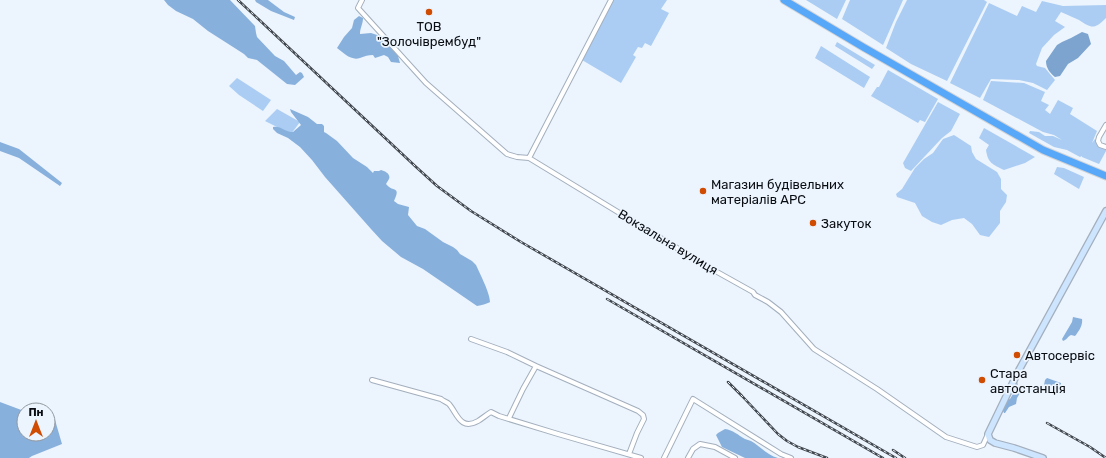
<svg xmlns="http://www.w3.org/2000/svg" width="1106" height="458" viewBox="0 0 1106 458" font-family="Rubik,sans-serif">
<rect width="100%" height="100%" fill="#ecf4fd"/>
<path fill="#abcdf3" d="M614,0H667L661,9L669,13L651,46L645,43L642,48L638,47L633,55L636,57L621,83L582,60Z
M806,0H846L837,19Z
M850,0H903L884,43L883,45L842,19Z
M907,0H984L987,2L947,81L911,64L886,48L896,22Z
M1042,1L1063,6L1106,5V18C1095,29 1092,29 1079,20C1073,17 1067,15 1061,12L1055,21L1065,27L1054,35L1042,48L1036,64L1037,66L1045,68L1055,80L1047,90L1033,83L1019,80L991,79L980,98L950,83L989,3L1017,16L1022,6L1036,12Z
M837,42L875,65L872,69L835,46Z
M821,46L870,77L864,88L815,58Z
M888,70L938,99L925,122L920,120L918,123L871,96L877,87H879Z
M237,78L271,100L263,111L239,95L229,86Z
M991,81L1024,83L1045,92L1041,101L1049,105L1045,110L1050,114L1058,100L1073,108L1070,114L1097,131L1092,143L1095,139L1099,144L1106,148V151L1099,164L1082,157V156L1080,157L1067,150L1054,147L1029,133L1030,131L1039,132L1045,136H1053L1062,140L1054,135L1043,132L983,100Z
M938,102L960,114L951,131L942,138L911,171L905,168L903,163Z
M277,109L300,122L291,134L265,121Z
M984,128L1035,157L1025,163L1004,170C992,164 988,163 986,150L989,145L979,138Z
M954,135L971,146L972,152L976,159L997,172L1001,179V189L1007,195L1006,202L1000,211V223L989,237L980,235L972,224L964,218L952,220L941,225L932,222L922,216L915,203L897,197L896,194L902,189L915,168L924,159L933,153L943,139Z
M1057,167L1064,168L1084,177L1079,189L1054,174Z"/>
<path fill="#88b0dc" d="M164,0H230L255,26L256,33L257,37L275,56L284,61L296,75L300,72L302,73L304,77L295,85L287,84L257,60L248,58L244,54L208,31L193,19L176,11L168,5Z
M255,0H268L284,12L295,17L294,20L271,11L256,2Z
M359,16L363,18C363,24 360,28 360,34L371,33L377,35L392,48L398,56L400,63L391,62L388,57L384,55L375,58L373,55C368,55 365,56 360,58C351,61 344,53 337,48L344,37L352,28L354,20Z
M290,109L308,117L317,124H322L324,126V132L326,133L337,141L353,158L367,167L373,173L374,171H379L381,170C385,171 391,174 389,179C388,181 387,182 386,184C393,193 401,185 394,201L398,204L409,207L408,215L417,226L425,229L443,242L453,247L457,250L460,254L472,261L476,265C480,274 490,293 490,302C489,303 479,306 477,306L423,269L401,257L382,241L371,229L325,177L312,160L300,147L288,138L277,133L273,129V127C280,125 285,132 293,132L301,125L291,112Z
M0,142L19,149L62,183L60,186L19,158L0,151Z
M1073,317L1082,319C1083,325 1079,331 1075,336L1071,335C1067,337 1068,339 1063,341L1062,339L1072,322Z
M1047,378L1061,383V386L1063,390L1061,394L1052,392L1044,385L1045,380Z
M1017,381L1018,386L1017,388H1023L1017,398L1016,404L1009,407L1005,413H1004L1002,409L1006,400L1010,399L1013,394L1011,392L1014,383Z
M0,402L24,411V434H48V418L55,420L62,444L32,456L29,458H0Z
M725,429C733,430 738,435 745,439C747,440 749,440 751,441C760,446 767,455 778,458H745L722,447L716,435L718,433Z"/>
<path fill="#7ca4cf" d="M1082,32L1088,34L1091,44L1078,58L1068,64L1060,76L1055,77C1050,73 1046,68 1046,61L1057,45L1062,42L1071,38Z"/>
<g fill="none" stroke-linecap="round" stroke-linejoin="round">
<g stroke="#a3afbd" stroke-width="6">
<path id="street" d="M362,0L358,8L426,83L507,154L517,157L529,158L710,268L753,292L755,295L768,302L781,312L814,349L877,389L946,437L977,447L983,445L988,434
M1106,125L1099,137L1098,141L1100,145L1106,147
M529,158L611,0
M471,339L507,352L536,366L638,411L643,415L644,419L637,433L629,454
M372,380L441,399C443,401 447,402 449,404C457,413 460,431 478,421C483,418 486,415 491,412L499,416L558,434L641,458
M509,418L523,389L536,366
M664,458L693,399L781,454L791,458
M688,458L693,449L700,444L715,447L735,458"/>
</g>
<g stroke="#a3afbd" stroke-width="8">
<path id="secondary" d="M1043,458L1014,448L995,443L990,440L988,434L1019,370L1106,211"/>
</g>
<g stroke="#d3d3d4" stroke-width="9">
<path id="highway" d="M784,0L863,47L1043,150L1106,176"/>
</g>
<use href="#street" stroke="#fff" stroke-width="4"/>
<use href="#secondary" stroke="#cde5fe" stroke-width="5.5"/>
<use href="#highway" stroke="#58a8fa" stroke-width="7"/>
<g stroke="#42474e" stroke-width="2.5">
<path id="rail" d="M238,0L415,166L437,186L471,211L521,242L896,458
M607,299L883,458
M728,382L742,396L778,434L787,441L798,447L827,458
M1047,423L1090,447L1106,458
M893,450L905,458"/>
</g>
<use href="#rail" stroke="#ecf4fd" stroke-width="1" stroke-dasharray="3" stroke-linecap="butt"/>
</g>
<g fill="#d04c03" stroke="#ecf4fd" stroke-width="1.5">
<circle cx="429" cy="12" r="4"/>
<circle cx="703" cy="191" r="4"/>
<circle cx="813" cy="223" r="4"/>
<circle cx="1017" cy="355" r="4"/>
<circle cx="982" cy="380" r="4"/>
</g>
<g text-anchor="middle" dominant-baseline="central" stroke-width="3.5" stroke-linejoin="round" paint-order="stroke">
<g font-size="13" fill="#090d12" stroke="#ecf4fd" text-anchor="start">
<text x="429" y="26" text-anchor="middle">ТОВ<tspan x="429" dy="15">"Золочіврембуд"</tspan></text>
<text x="711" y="184">Магазин будівельних<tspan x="711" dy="15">матеріалів APC</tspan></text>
<text x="821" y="223">Закуток</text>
<text x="1025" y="355">Автосервіс</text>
<text x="990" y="373">Стара<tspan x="990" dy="15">автостанція</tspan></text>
</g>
<g font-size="13" fill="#090d12" stroke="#ecf4fd">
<text transform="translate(668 242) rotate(31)">Вокзальна вулиця</text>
</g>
</g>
<g transform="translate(36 422)"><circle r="19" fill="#ecf4fd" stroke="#91989f"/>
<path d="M0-3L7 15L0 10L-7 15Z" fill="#d04c03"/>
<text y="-6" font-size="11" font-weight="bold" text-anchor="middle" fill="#090d12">Пн</text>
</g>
</svg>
